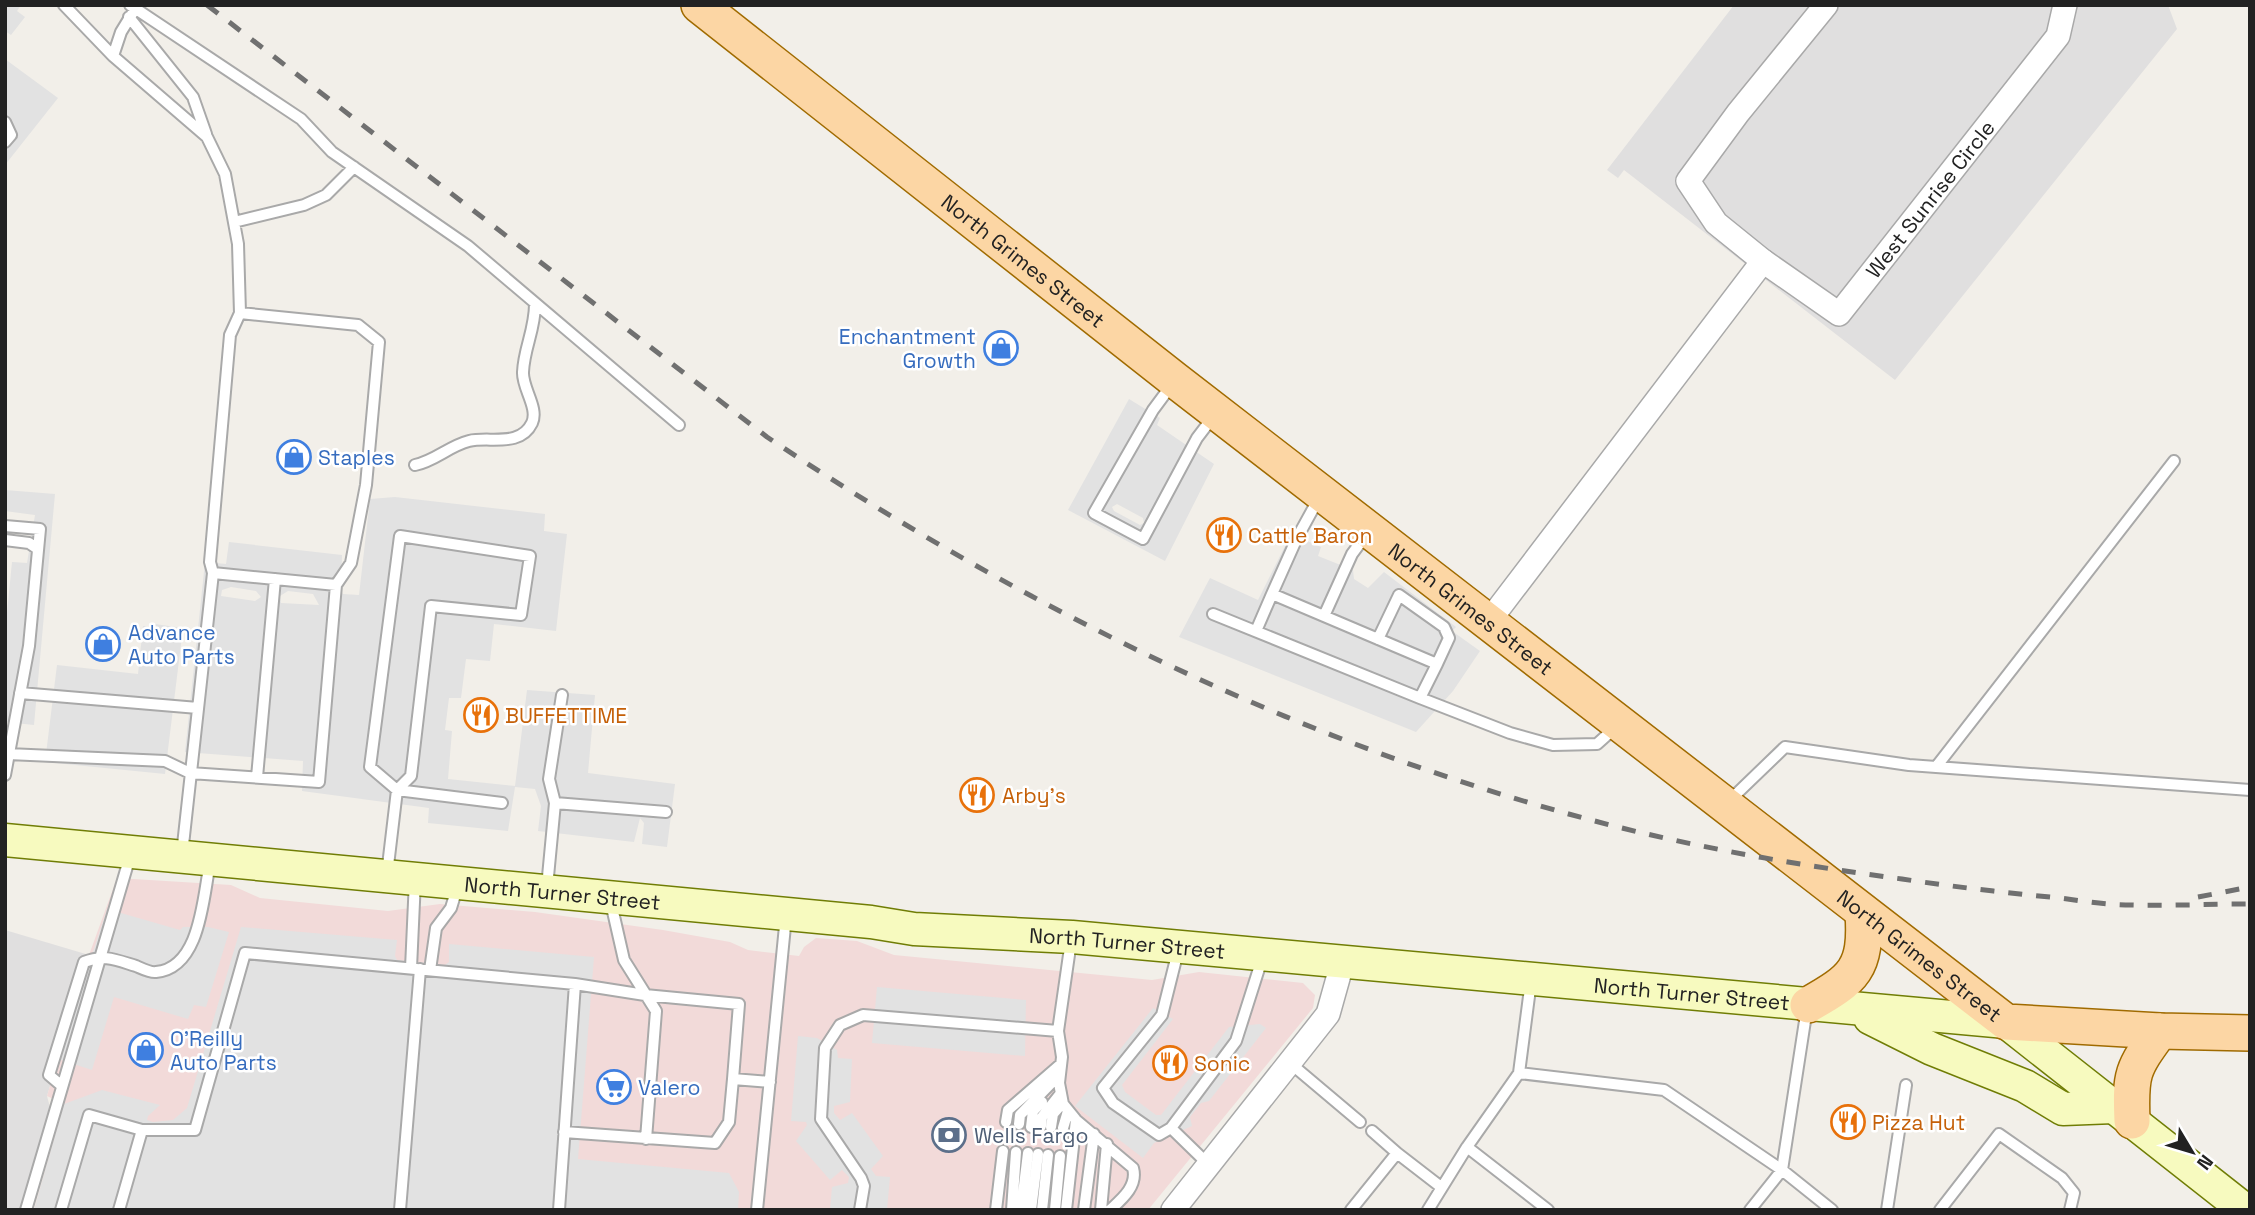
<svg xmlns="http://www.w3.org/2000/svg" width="2255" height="1215" viewBox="0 0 2255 1215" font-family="'Space Grotesk',sans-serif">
<rect width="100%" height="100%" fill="#f2efe9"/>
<path fill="#e0dfdf" d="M1734,5H2168L2177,29L1895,380L1624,170L1618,178L1607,170Z
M5,930L89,955L47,1096L53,1119L26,1210H5Z"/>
<path fill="#f2dad9" d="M117,878L231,885L260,898L388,911L440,904L535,912L663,930L730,942L748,950L799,956L804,947L816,938L857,941L894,955L1152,980L1199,972L1303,983L1315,995L1313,1008L1148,1210H34L64,1104L47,1096L89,955Z"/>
<path fill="#e2e2e2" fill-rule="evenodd" d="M5,5H21L17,11L25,17L11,35L5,31Z
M5,59L58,98L5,165Z
M1129,399L1160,418L1157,425L1214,464L1165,561L1068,510ZM1117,504L1143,518L1144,523L1140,525L1114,511L1112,507Z
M5,490L55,494L34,725L5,722V633L12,562L27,563L35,515L5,511Z
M395,497L545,514L544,531L567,534L556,631L494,624L490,661L466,659L461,698H449L445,730L452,731L448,779L515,786L527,690L595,695L588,773L675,784L667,847L642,844L644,823L640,818L634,842L538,831L541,806L535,789L515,787L508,831L428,823L429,808L302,791L303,761L185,752L205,562L226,564L229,542L342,555L341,591L343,594L359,595L370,499ZM231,587L256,591L261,597L255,601L221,596L222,590ZM288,591L313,594L319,605L281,603L280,596Z
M1291,534L1321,547L1318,556L1353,570L1354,579L1368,588L1384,572L1456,627L1452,631L1480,651L1453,691L1416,732L1179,637L1210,578L1258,600Z
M155,624L183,628L165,774L45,762L57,665L138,674L143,626L155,627Z
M107,909L180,930L183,927H208L229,932L206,1007L194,1005L188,1019L114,997L92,1070L58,1059Z
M241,927L397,940L395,956L397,960L445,965L449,962V944L594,957L578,1159L729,1173L739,1192L738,1210H34L64,1104L102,1090L160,1105L148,1116L147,1120L153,1122L173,1120L187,1108Z
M877,987L1026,1000L1025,1056L872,1043Z
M1153,1008L1173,1019L1122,1085L1125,1092L1156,1115H1161L1229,1027L1260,1024L1266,1028L1209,1101L1201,1103L1190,1117L1192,1126L1154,1143L1143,1158L1075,1106Z
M798,1036L817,1038L837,1050L838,1058L852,1059L850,1102L834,1106V1113L840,1120L852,1113L883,1156L871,1169L876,1176L890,1177L887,1210H830L832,1187L848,1183L849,1177L842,1170L830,1180L796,1141L807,1125L806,1122L791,1121Z"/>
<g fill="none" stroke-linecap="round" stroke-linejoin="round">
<g stroke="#a9a9a9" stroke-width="14">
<path id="service" d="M64,5L113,56L207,137L225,174L238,244L240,313
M130,5L301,119L332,152L468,246L679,425
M129,17L193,97L206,134
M113,56L121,32L132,14
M5,122L11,135L5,142
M234,222L304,205L326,195L354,167
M1173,383L1153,410L1094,513L1143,539L1197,438L1213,417
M415,465C435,461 449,446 469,441C489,436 520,448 532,423C539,408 522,388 523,372C524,348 535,330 535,304
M1319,498L1297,538L1272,594C1327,617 1382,641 1437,664L1449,638L1444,627L1399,595L1378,639
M5,526L40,529L29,646L5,775
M5,540L29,543L38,549
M213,573L210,562L230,335L240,313L358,325L379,342L366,485L351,563L336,585
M1213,614L1420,698L1437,664
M1324,616L1352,554L1366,535
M1256,631L1272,594
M20,693L198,708
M1420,698L1510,733L1553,745L1597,744L1616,727
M8,754L165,761L190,773L319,782L336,585L213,573L182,854
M1936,767L2174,461
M257,777L275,579
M1729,801L1785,747L1909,765L2250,790
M555,803L666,812
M387,874L397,790L411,776L431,606L521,615L530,556L400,536L370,767L397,790L502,803
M547,887L555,803L549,779L562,695
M611,903L624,960L656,1011L646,1139
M1071,941L1058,1031L1062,1057L1059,1083L1063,1104L1076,1120L1133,1168C1138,1186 1122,1199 1110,1210
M1178,951L1162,1015L1103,1088L1113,1103L1159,1135L1171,1128L1236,1041L1263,956
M411,968L415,880
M430,970L436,928L451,908L458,885
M1531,981L1519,1073L1467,1147L1548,1210
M575,984L645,995L739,1004L733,1079
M1290,1063L1360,1122
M1519,1073L1664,1090L1782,1170L1832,1210
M62,1086L49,1075L84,962C104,954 116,960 136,966C141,968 150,973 156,972C201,968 203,896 210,863
M1006,1122L1008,1110L1061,1064
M1019,1124L1020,1115L1060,1074
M1041,1126L1042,1117L1061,1093
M1031,1127L1033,1111L1042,1102
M1051,1127L1053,1114L1061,1105
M1063,1128L1068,1111
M1171,1128L1209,1165
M142,1130H195L245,953L575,984L559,1210
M1372,1131L1397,1153
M564,1132L715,1143L729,1122L733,1079L770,1082
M26,1210L131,853
M61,1210L89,1115L142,1130L119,1210
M400,1210L420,969
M757,1210L786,916
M860,1210L864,1186L861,1178L821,1119L825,1048L840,1025L863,1015L1058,1031
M996,1210L1003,1151
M1012,1210L1016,1152
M1021,1210L1028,1153
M1031,1210L1038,1154
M1042,1210L1048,1155
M1055,1210L1060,1156
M1066,1210L1076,1120
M1084,1210L1094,1134
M1101,1210L1107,1144
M1351,1210L1397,1153L1441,1187
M1428,1210L1467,1147
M1750,1210L1782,1170L1807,1008
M1887,1210L1906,1085
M1940,1210L1999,1134L2062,1178L2074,1193L2070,1210"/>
</g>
<g stroke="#a9a9a9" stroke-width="26">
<g id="minor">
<path id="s1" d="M1826,5L1738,113L1688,181L1716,223L1763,261L1839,314L2058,36L2065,5"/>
<path d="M1489,621L1763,261"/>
<path d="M1173,1210L1328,1014L1342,964"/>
</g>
</g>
<g stroke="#707d05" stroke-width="35">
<g id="secondary">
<path id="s2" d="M5,840L871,922L914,929L1072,937L2006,1022L2245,1210"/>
<path d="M1870,1018L1932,1049L2025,1086L2063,1109L2114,1107"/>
</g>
</g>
<g stroke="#a06b00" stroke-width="38">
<g id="primary">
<path id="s3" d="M699,5L1175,380L2006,1022L2160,1031L2250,1033"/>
<path d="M1808,1005C1854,979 1867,969 1863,913"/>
<path d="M2132,1121C2130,1074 2132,1069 2160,1031"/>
</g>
</g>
<use href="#service" stroke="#fff" stroke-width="10"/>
<use href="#minor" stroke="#fff" stroke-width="23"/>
<use href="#secondary" stroke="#f7fabf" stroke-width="32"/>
<use href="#primary" stroke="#fcd6a4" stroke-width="35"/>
<path stroke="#707070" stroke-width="5" stroke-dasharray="14 14" stroke-linecap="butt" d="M207,5L767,437C1026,610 1311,749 1614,826C1709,850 1805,866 1902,879C1955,887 2007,893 2060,898C2083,901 2107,905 2131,905C2170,906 2210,904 2250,904
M2198,897L2250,887"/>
</g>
<defs>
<g id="shop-ring" transform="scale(1.75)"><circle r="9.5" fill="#fff" stroke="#3f7fe0" stroke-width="1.5"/><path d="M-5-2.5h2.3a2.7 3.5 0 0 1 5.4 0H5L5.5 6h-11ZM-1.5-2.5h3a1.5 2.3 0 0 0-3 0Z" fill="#3f7fe0"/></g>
<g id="restaurant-ring" transform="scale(1.75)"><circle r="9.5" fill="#fff" stroke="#e8710a" stroke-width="1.5"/><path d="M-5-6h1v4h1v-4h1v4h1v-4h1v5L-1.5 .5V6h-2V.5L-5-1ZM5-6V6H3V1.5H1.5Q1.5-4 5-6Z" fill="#e8710a"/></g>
<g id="supermarket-ring" transform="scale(1.75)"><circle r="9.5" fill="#fff" stroke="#3f7fe0" stroke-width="1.5"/><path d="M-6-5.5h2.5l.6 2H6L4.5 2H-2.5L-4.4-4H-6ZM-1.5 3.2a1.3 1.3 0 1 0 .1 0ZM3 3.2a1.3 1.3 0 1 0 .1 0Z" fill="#3f7fe0"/></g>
<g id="bank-ring" transform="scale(1.75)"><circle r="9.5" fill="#fff" stroke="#5c6f8a" stroke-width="1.5"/><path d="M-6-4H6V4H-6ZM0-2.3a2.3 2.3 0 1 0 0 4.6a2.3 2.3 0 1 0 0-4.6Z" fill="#5c6f8a"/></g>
</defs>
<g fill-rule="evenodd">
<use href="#shop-ring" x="1001" y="348"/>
<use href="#shop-ring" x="294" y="457"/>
<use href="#restaurant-ring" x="1224" y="535"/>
<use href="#shop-ring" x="103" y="644"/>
<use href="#restaurant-ring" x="481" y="715"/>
<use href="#restaurant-ring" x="977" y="795"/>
<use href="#shop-ring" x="146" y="1050"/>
<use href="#restaurant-ring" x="1170" y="1063"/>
<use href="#supermarket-ring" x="614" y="1087"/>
<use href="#restaurant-ring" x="1848" y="1122"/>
<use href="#bank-ring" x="949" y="1135"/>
</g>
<g text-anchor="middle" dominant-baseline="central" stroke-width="5" stroke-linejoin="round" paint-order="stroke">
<g font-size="21" fill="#222" stroke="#fff">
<text stroke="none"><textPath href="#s1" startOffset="574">West Sunrise Circle</textPath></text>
<text stroke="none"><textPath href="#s3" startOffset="413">North Grimes Street</textPath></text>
<text stroke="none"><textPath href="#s3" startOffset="980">North Grimes Street</textPath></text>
<text stroke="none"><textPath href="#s2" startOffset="560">North Turner Street</textPath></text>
<text stroke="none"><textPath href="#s2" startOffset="1127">North Turner Street</textPath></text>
<text stroke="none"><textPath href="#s3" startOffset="1547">North Grimes Street</textPath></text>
<text stroke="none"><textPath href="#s2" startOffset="1694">North Turner Street</textPath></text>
</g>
<g font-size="21" fill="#366cbe" stroke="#fff" text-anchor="start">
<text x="976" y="336" text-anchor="end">Enchantment<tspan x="976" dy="24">Growth</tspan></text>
<text x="318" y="457">Staples</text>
<text x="128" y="632">Advance<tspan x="128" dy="24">Auto Parts</tspan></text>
<text x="170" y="1038">O'Reilly<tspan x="170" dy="24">Auto Parts</tspan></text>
<text x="638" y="1087">Valero</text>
</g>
<g font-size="21" fill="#c56008" stroke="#fff" text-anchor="start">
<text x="1248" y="535">Cattle Baron</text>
<text x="505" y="715">BUFFETTIME</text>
<text x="1002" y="795">Arby's</text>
<text x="1194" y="1063">Sonic</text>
<text x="1872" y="1122">Pizza Hut</text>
</g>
<g font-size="21" fill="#4e5e75" stroke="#fff" text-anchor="start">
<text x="974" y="1135">Wells Fargo</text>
</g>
</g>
<rect width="2255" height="1215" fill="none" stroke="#222222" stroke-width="14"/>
<g transform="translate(2192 1152) rotate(128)" stroke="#ffffff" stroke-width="5" paint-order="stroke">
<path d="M0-5L12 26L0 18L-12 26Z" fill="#222222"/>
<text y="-10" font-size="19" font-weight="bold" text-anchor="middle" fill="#222222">N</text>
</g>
</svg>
